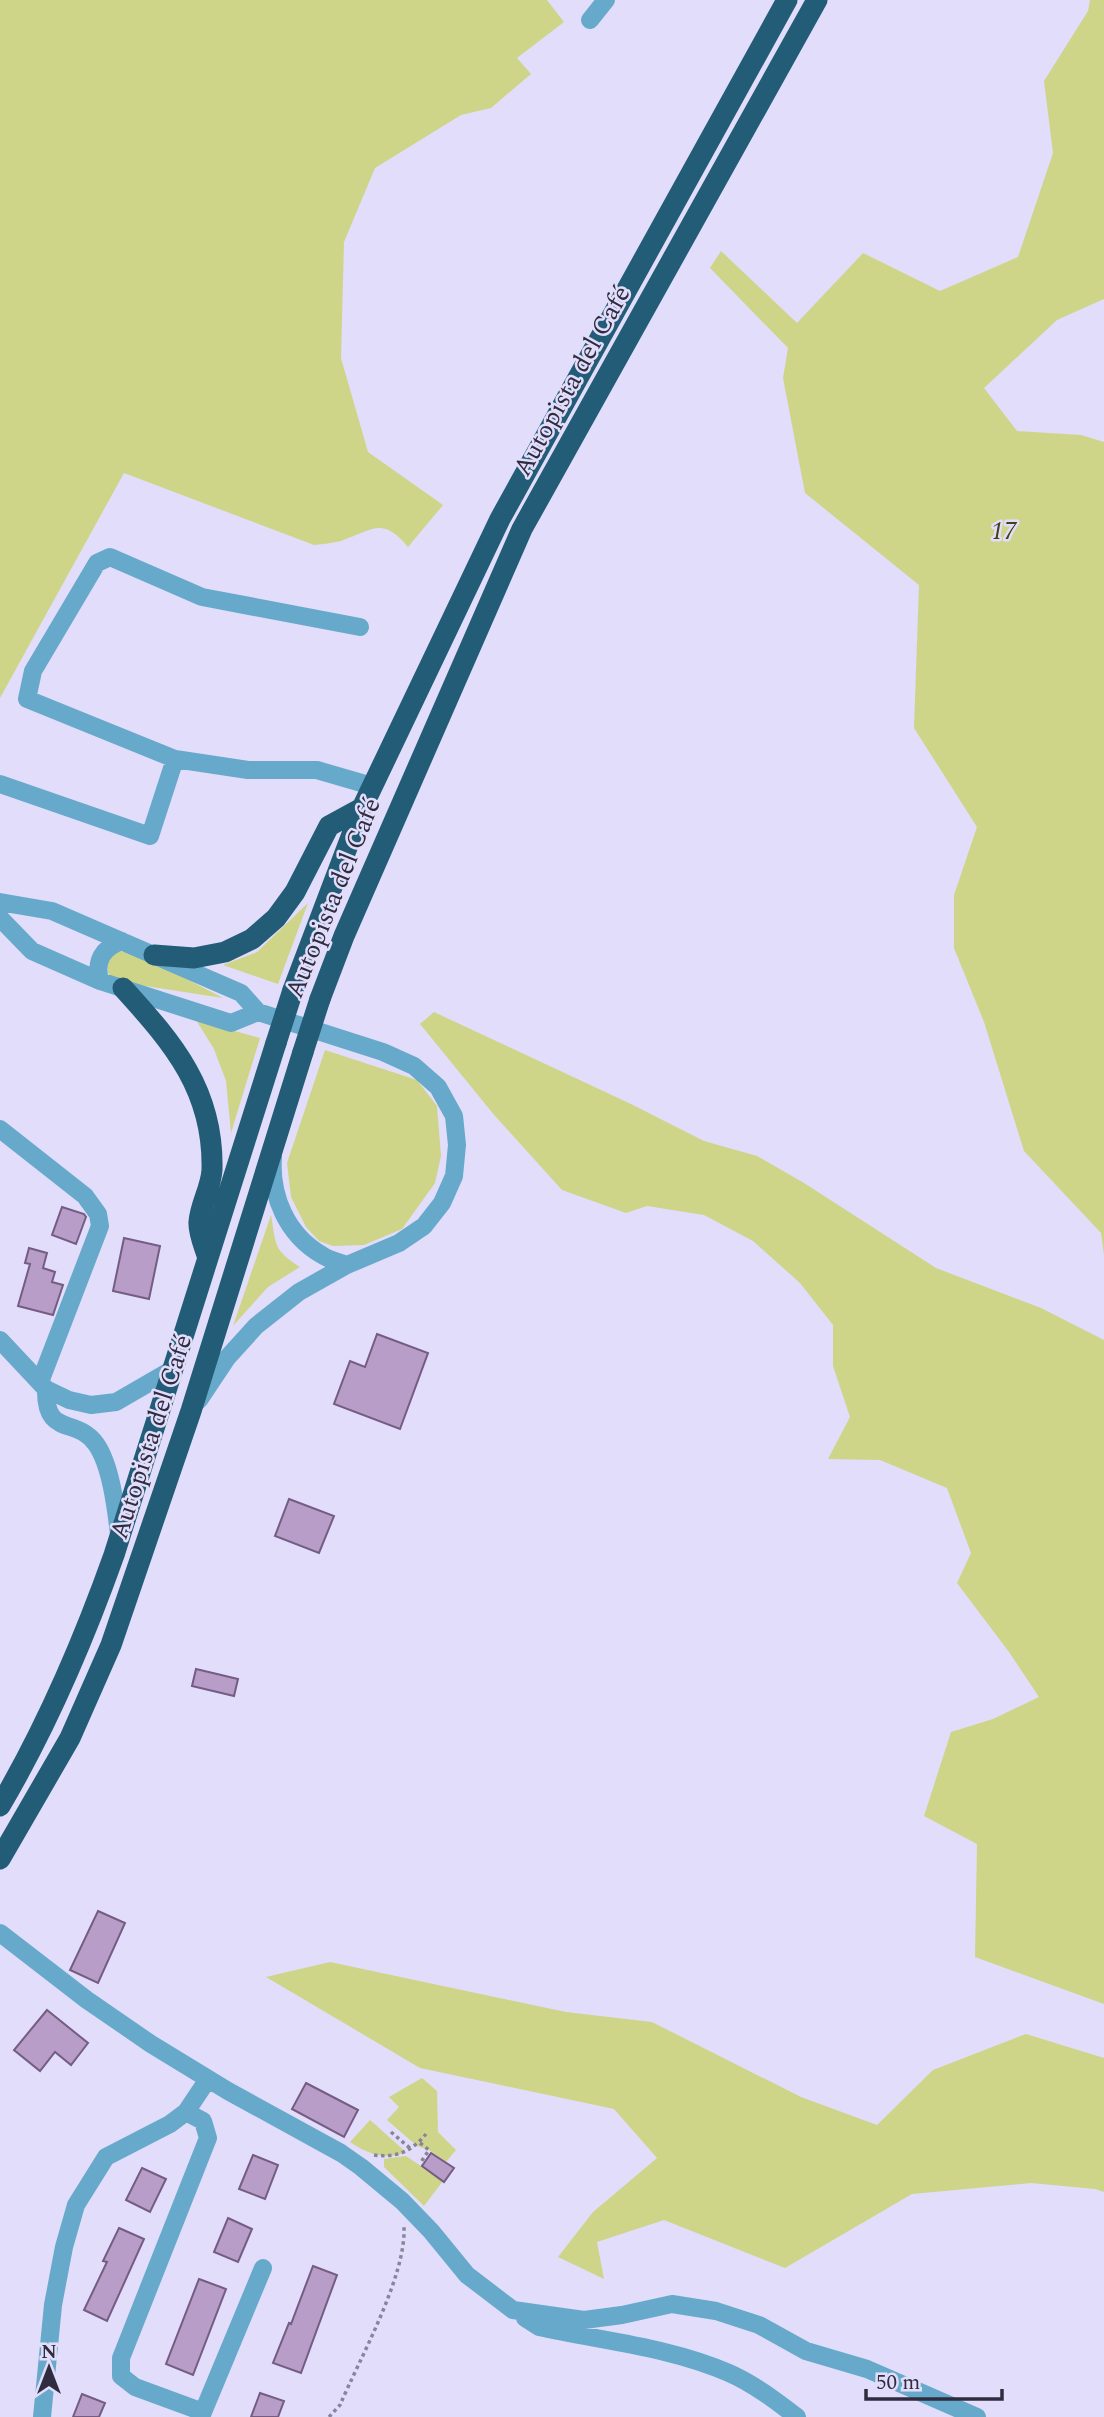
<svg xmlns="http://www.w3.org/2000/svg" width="1104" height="2417" viewBox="0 0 1104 2417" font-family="Spectral,serif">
<rect width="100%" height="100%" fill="#e1ddfa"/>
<path fill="#cfd588" d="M0,0H547L564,22L517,58L531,74L491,108L461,115L375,168L344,242L341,358L368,452L443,505L408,547C382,516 373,530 341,541C333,543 323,544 314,545L124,473L0,698Z
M1090,0H1104V299L1057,320L984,388L1017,431L1081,435L1104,442V1255L1101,1233L1024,1151L984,1022L954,948V895L977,827L914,728L919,585L805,493L783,378L788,348L710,268L721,251L797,323L863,253L940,291L1018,257L1053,153L1044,81L1088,11Z
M308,903L278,984L223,965L257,952Z
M117,951L137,953L223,998L113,981L108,973V961Z
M434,1012L631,1104L704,1141L757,1156L804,1183L936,1268L1041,1308L1104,1340V2004L975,1957L977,1844L924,1816L951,1732L993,1719L1039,1697L1009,1652L957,1583L971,1553L947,1488L880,1460L828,1459L850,1417L833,1366V1325L800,1283L753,1241L704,1215L647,1206L626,1213L562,1190L495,1116L420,1024Z
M196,1020L260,1038L231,1133L226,1081L214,1049Z
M325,1050L417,1080L437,1106L441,1156L435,1183L402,1229L364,1245L333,1246L319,1241L306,1227L291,1197L287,1163Z
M271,1215C276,1244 273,1250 300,1267L268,1287L233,1326Z
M330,1962L566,2012L652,2022L801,2097L877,2125L933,2070L1026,2034L1104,2058V2192L1095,2189L1031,2183L912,2194L785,2268L664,2220L597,2242L604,2279L558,2257L593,2212L657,2158L614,2109L420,2068L266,1977Z
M422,2078L437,2091L438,2132L456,2150L446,2162L429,2150L417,2146L387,2120L399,2107L389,2097Z
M370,2120L406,2152C385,2161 368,2154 350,2142Z
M406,2156L443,2181L424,2206L384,2167V2159Z"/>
<path fill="#b79dc8" stroke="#745c83" stroke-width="2" d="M62,1207L84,1214L86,1217L76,1244L52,1235Z
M124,1238L160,1246L149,1299L113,1291Z
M29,1248L47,1253L43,1268L55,1272L52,1282L63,1285L53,1315L18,1306L30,1264L25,1263Z
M377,1334L428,1353L400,1429L334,1404L350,1361L365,1367Z
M289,1499L334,1516L319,1553L275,1536Z
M196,1669L238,1679L234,1696L192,1686Z
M98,1911L125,1923L98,1983L70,1970Z
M47,2010L88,2043L71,2065L55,2052L40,2071L14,2050Z
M306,2083L358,2110L344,2137L292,2109Z
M431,2153L454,2168L444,2182L422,2166Z
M253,2155L278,2165L265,2199L239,2189Z
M142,2168L166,2179L150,2212L126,2200Z
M228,2218L252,2229L238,2262L214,2252Z
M119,2228L144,2239L107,2321L84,2310L107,2262L103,2261Z
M313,2266L337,2275L301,2373L273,2363L289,2323L291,2324Z
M199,2279L226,2289L193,2375L166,2364Z
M260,2393L284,2401L278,2417H251Z
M82,2394L105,2403L99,2417H73Z"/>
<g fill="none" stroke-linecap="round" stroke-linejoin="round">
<path stroke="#88849c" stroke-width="3.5" stroke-dasharray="3.5 3.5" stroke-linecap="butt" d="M391,2132L411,2149
M420,2143L429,2150L421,2162L423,2164
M374,2155C397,2158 412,2151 426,2134
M329,2417L340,2405C360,2358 406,2277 404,2227"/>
<path stroke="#67a9cb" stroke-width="18" d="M590,20L606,0
M360,627L202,597L110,557L97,563L33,671L27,699L175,759L248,770H317L372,786
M0,784L150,836L175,759
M0,902L52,911L241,993L258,1012L383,1052L414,1066L438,1087L454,1116L457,1145L454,1176L442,1203L424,1226L399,1243L347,1265L299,1292L256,1326L227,1358L199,1400
M0,918L32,951L100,981L231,1023L258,1012
M100,981C95,961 102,948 122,941
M0,1129L85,1196L98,1214L100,1226L40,1382
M273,1157C270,1196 287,1235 322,1255C329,1260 339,1262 347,1265
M0,1340L46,1389L69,1400L91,1405L116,1402L173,1369
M46,1389C45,1438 76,1416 96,1444C111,1465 116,1509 119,1534
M0,1933L87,2000L151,2044L228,2091L341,2153L361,2167L402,2201L431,2231L467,2275L513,2310L584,2320L622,2315L672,2304L716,2311L759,2325L806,2351L867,2369L977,2417
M525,2318L539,2327C602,2341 670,2347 729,2373C754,2384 776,2401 797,2417
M203,2412L135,2387L121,2376V2358L208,2138L203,2121L186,2112L208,2079
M42,2417L53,2305L64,2247L76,2205L106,2157L170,2124L186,2112
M201,2417L263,2268"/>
<path stroke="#225c77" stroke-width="21" d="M154,955L194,958L225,952L252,939L276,918L295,892L329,826L362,808
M123,988C174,1044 214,1091 212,1170C211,1188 200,1205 199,1222C198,1233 205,1248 208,1258
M293,990L362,808L500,519L787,0
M320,999L344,936L522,529L817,0
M0,1806C47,1726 83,1642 114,1555L276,1043
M0,1859L70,1738L111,1645L191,1411L303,1052"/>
<path stroke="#225c77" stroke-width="21" d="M276,1043L293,990
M303,1052L320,999"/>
</g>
<g text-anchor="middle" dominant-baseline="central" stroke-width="5" stroke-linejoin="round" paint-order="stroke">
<g font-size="26" fill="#302c3f" stroke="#e1ddfa">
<text transform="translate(572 381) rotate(-61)">Autopista del Café</text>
<text transform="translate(333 898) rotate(-68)">Autopista del Café</text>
<text transform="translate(151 1437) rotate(-72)">Autopista del Café</text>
</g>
<g font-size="26" font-style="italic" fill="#404218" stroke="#e1ddfa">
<text x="1004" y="531">17</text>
</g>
</g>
<g transform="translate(49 2368)" stroke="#e1ddfa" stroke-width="5" paint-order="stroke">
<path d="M0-5L12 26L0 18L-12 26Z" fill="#302c3f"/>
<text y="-10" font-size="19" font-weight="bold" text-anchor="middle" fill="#302c3f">N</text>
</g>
<path d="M866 2389v10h136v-10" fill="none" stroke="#302c3f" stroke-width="3.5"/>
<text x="876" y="2389" font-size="21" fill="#302c3f" stroke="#e1ddfa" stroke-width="5" paint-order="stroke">50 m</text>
</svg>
